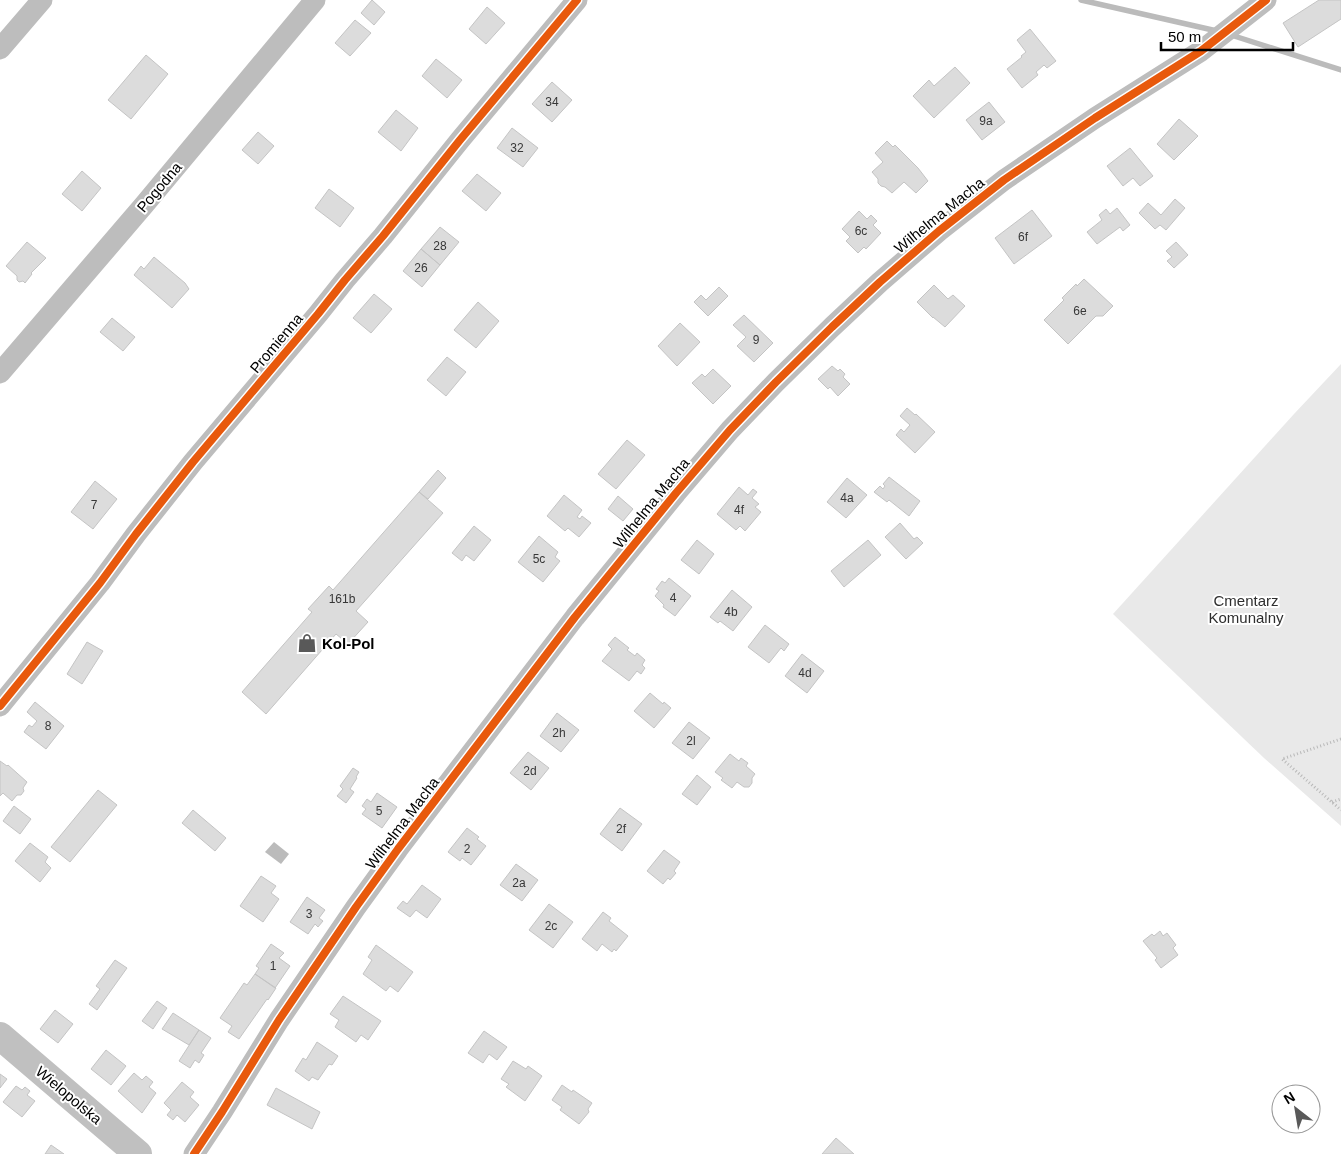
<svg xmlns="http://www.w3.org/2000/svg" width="1341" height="1154" viewBox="0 0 1341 1154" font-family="Arial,sans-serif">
<rect width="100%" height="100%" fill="#fff"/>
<path fill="#e9e9e9" d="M1341,364V826L1264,758L1113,614L1294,414Z"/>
<path fill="#bbb" d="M274,842L289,854L281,864L265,852Z"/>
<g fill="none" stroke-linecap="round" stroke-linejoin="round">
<path stroke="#bbb" stroke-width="5.5" d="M1081,0L1217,31
M1231,35L1341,70"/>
</g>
<path fill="#dcdcdc" stroke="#c4c4c4" d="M372,0L385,12L374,25L361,13Z
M1319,0H1341V19L1298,47L1283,23Z
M487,7L505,23L486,44L469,29Z
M355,20L371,33L350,56L335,43Z
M1030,29L1056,61L1047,68L1044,65L1036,72L1038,75L1022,88L1007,69L1022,57L1021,56L1026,52L1017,40Z
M146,55L168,74L131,119L108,100Z
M436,59L462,80L447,98L422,76Z
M955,67L970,83L934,118L913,96L929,80L934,86Z
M552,82L572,100L552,122L532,104Z
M989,102L1005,122L982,140L966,120Z
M396,110L418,128L401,151L378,132Z
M1179,119L1198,136L1174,160L1157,144Z
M512,128L538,148L523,167L497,148Z
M258,132L274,146L258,164L242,150Z
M887,141L893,147L895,145L918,168L928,181L916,193L904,182L892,193L885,187L881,186L878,183V179L872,172L883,162L875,153Z
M1130,148L1153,176L1140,186L1133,178L1123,186L1107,166Z
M82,171L101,188L82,211L62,194Z
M477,174L501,193L486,211L462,191Z
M329,189L354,208L340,227L315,208Z
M1175,199L1185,208L1166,230L1160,225L1155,229L1139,213L1148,203L1161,215Z
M1117,208L1130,225L1123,231L1120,227L1097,244L1087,232L1102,220L1099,215L1106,209L1110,214Z
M1032,210L1052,236L1014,264L995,238Z
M859,211L867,219L871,215L877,221L873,225L881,233L866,249L864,247L858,253L846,241L850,237L842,229Z
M440,227L459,242L440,265L421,249Z
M27,242L46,258L31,273L32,274L25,283L23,281L19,282L17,280V276L6,266Z
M1176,242L1188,255L1174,268L1167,261L1172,257L1166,251Z
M421,249L440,265L422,287L403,271Z
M154,257L185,283L189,289L172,308L134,275L141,266L144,269Z
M1084,279L1113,306L1103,316H1096L1068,344L1044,320L1064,300L1062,298L1076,284L1077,286Z
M934,285L948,299L953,295L965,306L945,327L933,317V318L917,302Z
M719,287L728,296L708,316L694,302L701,295L706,300Z
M374,294L392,309L371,333L353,318Z
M478,302L499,321L476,348L454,330Z
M744,315L773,343L754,362L737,346L746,337L733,325Z
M112,318L135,337L123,351L100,332Z
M680,323L700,342L677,366L658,346Z
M447,357L466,372L446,396L427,380Z
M832,366L838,371L840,369L845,374L843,377L850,384L838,396L830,387L828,389L818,379Z
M713,369L731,386L713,404L692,383L702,374L705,377Z
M907,408L915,415L916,414L935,432L915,453L896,435L901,429L904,432L910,425L900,416Z
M627,440L645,455L616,489L598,474Z
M438,470L446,478L428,499L419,492Z
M889,477L920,501L909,516L889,500L887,502L874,492L880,486L883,489L885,486L883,484Z
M847,478L867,495L846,518L827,502Z
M95,481L117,499L93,529L71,512Z
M739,487L748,495L753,489L757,492L752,498L759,504L755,507L761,512L745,531L740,526L736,530L717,514Z
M419,492L443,513L356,611L368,622L348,644L336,634L266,714L242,692L312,612L308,609L329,586L333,590Z
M564,495L582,510L577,517L580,519L582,516L591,523L579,537L568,528L565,531L547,516Z
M618,496L633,509L623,521L608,509Z
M900,523L914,539L917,537L923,543L906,559L885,537Z
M474,526L491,540L474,561L466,555L462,561L452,553Z
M539,536L558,552L555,557L560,561L543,582L518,562Z
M697,540L714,554L699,574L681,560Z
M868,540L881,555L844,587L831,571Z
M669,578L691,596L675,616L663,607L664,605L655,596L659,591L656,589L662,581L665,583Z
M732,590L752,607L733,631L720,621L718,623L710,617Z
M765,625L789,644L784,651L781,648L769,663L748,647Z
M615,637L629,648L627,650L635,656L637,653L645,660L642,665L645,668L641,674L637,671L629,681L602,661L612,649L608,645Z
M87,642L103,651L82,684L67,674Z
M802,654L824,671L807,693L785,676Z
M650,693L663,704L664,702L671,708L654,728L634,711Z
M35,702L64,726L46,749L24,732L29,725L32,727L37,721L27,712Z
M557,713L579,730L561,752L540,736Z
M689,722L710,738L693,759L672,743Z
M528,752L549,768L531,790L510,773Z
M730,754L739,761L741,758L748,763L746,766L755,774L752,778V783L749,787H744L737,782L732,788L721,780L723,778L715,772Z
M0,761L7,766L8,765L27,782L23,788L24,791L21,795H17L12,801L3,793L0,796Z
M353,768L359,772L356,777L357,778L350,789L354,792L346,803L337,796L343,789L340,786Z
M697,775L711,787L697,805L682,794Z
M98,790L117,805L70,862L51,847Z
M377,793L397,807L382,828L362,814L366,809L362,806L367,799L371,802Z
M14,806L31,819L20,834L3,821Z
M620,808L642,824L622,851L600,834Z
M193,810L226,838L215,851L182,823Z
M467,828L479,837L477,839L486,846L471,865L462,858L460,861L448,852Z
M30,843L48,857L45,862L51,868L40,882L15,861Z
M664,850L680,862L674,871L676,873L670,880L668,878L663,884L647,871Z
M516,864L538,880L522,901L500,885Z
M261,876L276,886L271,893L279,899L263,922L240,906Z
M422,885L441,899L427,918L416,910L410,917L397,908L403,901L407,904Z
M307,897L325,910L319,918L323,921L318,927L315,924L308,934L290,922Z
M549,904L573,922L553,948L529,930Z
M603,912L611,918L609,921L628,936L616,951L614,949L612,952L602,944L597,951L582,939Z
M1160,931L1163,936L1167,933L1176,945L1173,948L1178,955L1161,968L1155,960L1157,958L1143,941L1152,934L1154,936Z
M271,944L284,953L279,958L290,966L275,988L255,974L259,968L256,966Z
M376,945L413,972L398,992L390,986L386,991L363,974L372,960L368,957Z
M115,960L127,968L97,1010L89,1004L100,989L96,986Z
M255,974L276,988L268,1000L267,999L239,1039L228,1032L232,1026L220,1018L244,983L247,985Z
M343,996L381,1021L368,1040L361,1035L356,1042L335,1027L339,1020L330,1014Z
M157,1001L167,1008L153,1029L142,1021Z
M55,1010L73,1024L58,1043L40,1029Z
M173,1013L199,1030L189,1045L162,1029Z
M199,1030L211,1038L201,1053L204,1055L199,1063L195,1060L190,1068L179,1061Z
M484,1031L507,1047L497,1060L489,1054L483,1063L468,1053Z
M317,1042L338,1056L332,1065L329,1064L318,1080L312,1077L309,1081L295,1071L303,1058L306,1060Z
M106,1050L126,1066L111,1085L91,1069Z
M513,1061L526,1069L528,1066L542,1076L525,1101L506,1087L509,1084L501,1079Z
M134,1073L142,1080L146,1076L153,1082L149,1087L156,1093L142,1113L118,1091Z
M0,1074L7,1079L0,1088Z
M182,1082L194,1092L190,1097L199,1105L185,1122L177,1115L173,1120L167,1115L171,1110L164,1103Z
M562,1085L572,1092L573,1090L592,1103L588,1109L589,1112L579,1124L560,1110L562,1107L552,1100Z
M16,1086L22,1090L25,1087L30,1091L27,1095L35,1101L22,1117L3,1102Z
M276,1088L320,1112L312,1129L267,1105Z
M836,1138L854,1154H822Z
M51,1145L64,1154H45Z"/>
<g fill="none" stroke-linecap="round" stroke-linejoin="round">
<path stroke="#b8b8b8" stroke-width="3" stroke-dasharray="1 2.5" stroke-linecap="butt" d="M1341,739L1282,759L1341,810
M1332,802L1341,799"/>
<path stroke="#bdbdbd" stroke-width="21" d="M0,49L42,0
M0,373L144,205L315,0
M0,706L100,583L136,534L193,462L318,314L345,280L383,236L460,140L577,0
M194,1154L222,1112L279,1020L356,907L398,849L575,617L676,493L730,430L776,382L832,327L880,282L939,231L1004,180L1095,118L1201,51L1266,0"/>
<path stroke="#c0c0c0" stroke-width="28" d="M0,1036L138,1154"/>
<g stroke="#fff" stroke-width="11">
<path id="cycleway" d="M0,706L100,583L136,534L193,462L318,314L345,280L383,236L460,140L577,0
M194,1154L222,1112L279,1020L356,907L398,849L575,617L676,493L730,430L776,382L832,327L880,282L939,231L1004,180L1095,118L1201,51L1266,0"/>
</g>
<use href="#cycleway" stroke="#e8590c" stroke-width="8"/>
</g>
<defs>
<g id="shop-bare" transform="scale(1.5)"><path d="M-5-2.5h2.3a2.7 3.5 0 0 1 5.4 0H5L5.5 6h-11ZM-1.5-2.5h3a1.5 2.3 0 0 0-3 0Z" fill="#595959" stroke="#fff" stroke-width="2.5" paint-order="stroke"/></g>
</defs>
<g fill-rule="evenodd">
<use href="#shop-bare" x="307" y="643"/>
</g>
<g text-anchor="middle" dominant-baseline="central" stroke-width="4" stroke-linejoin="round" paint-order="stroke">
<g font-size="12" fill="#373737">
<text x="552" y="102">34</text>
<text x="986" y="121">9a</text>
<text x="517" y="148">32</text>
<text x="861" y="231">6c</text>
<text x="1023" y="237">6f</text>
<text x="440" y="246">28</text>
<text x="421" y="268">26</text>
<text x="1080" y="311">6e</text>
<text x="756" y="340">9</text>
<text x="847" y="498">4a</text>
<text x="94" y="505">7</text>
<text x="739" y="510">4f</text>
<text x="539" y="559">5c</text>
<text x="673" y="598">4</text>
<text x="342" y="599">161b</text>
<text x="731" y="612">4b</text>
<text x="805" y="673">4d</text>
<text x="48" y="726">8</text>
<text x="559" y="733">2h</text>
<text x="691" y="741">2l</text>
<text x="530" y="771">2d</text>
<text x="379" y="811">5</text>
<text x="621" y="829">2f</text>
<text x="467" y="849">2</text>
<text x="519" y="883">2a</text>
<text x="309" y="914">3</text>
<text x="551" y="926">2c</text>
<text x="273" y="966">1</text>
</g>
<g font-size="15" fill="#000" stroke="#fff">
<text transform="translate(159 187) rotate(-50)">Pogodna</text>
<text transform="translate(939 215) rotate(-39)">Wilhelma Macha</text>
<text transform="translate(276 343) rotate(-50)">Promienna</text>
<text transform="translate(651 503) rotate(-51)">Wilhelma Macha</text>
<text transform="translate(402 823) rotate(-53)">Wilhelma Macha</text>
<text transform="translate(69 1095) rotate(40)">Wielopolska</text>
</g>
<g font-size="15" fill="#2e2e2e" stroke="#fff">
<text x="1246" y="600">Cmentarz<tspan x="1246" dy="17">Komunalny</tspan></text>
</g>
<g font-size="15" font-weight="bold" fill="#000" stroke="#fff" text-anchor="start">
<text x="322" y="643">Kol-Pol</text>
</g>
</g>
<g transform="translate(1296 1109) rotate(329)"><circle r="24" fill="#ffffff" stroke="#999999"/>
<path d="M0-4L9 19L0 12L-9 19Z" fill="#595959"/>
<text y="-8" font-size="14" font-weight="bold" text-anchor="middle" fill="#000000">N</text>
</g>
<path d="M1161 42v8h132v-8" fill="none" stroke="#000000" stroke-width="2.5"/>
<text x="1168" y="42" font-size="15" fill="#000000" stroke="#ffffff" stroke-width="4" paint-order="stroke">50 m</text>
</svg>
